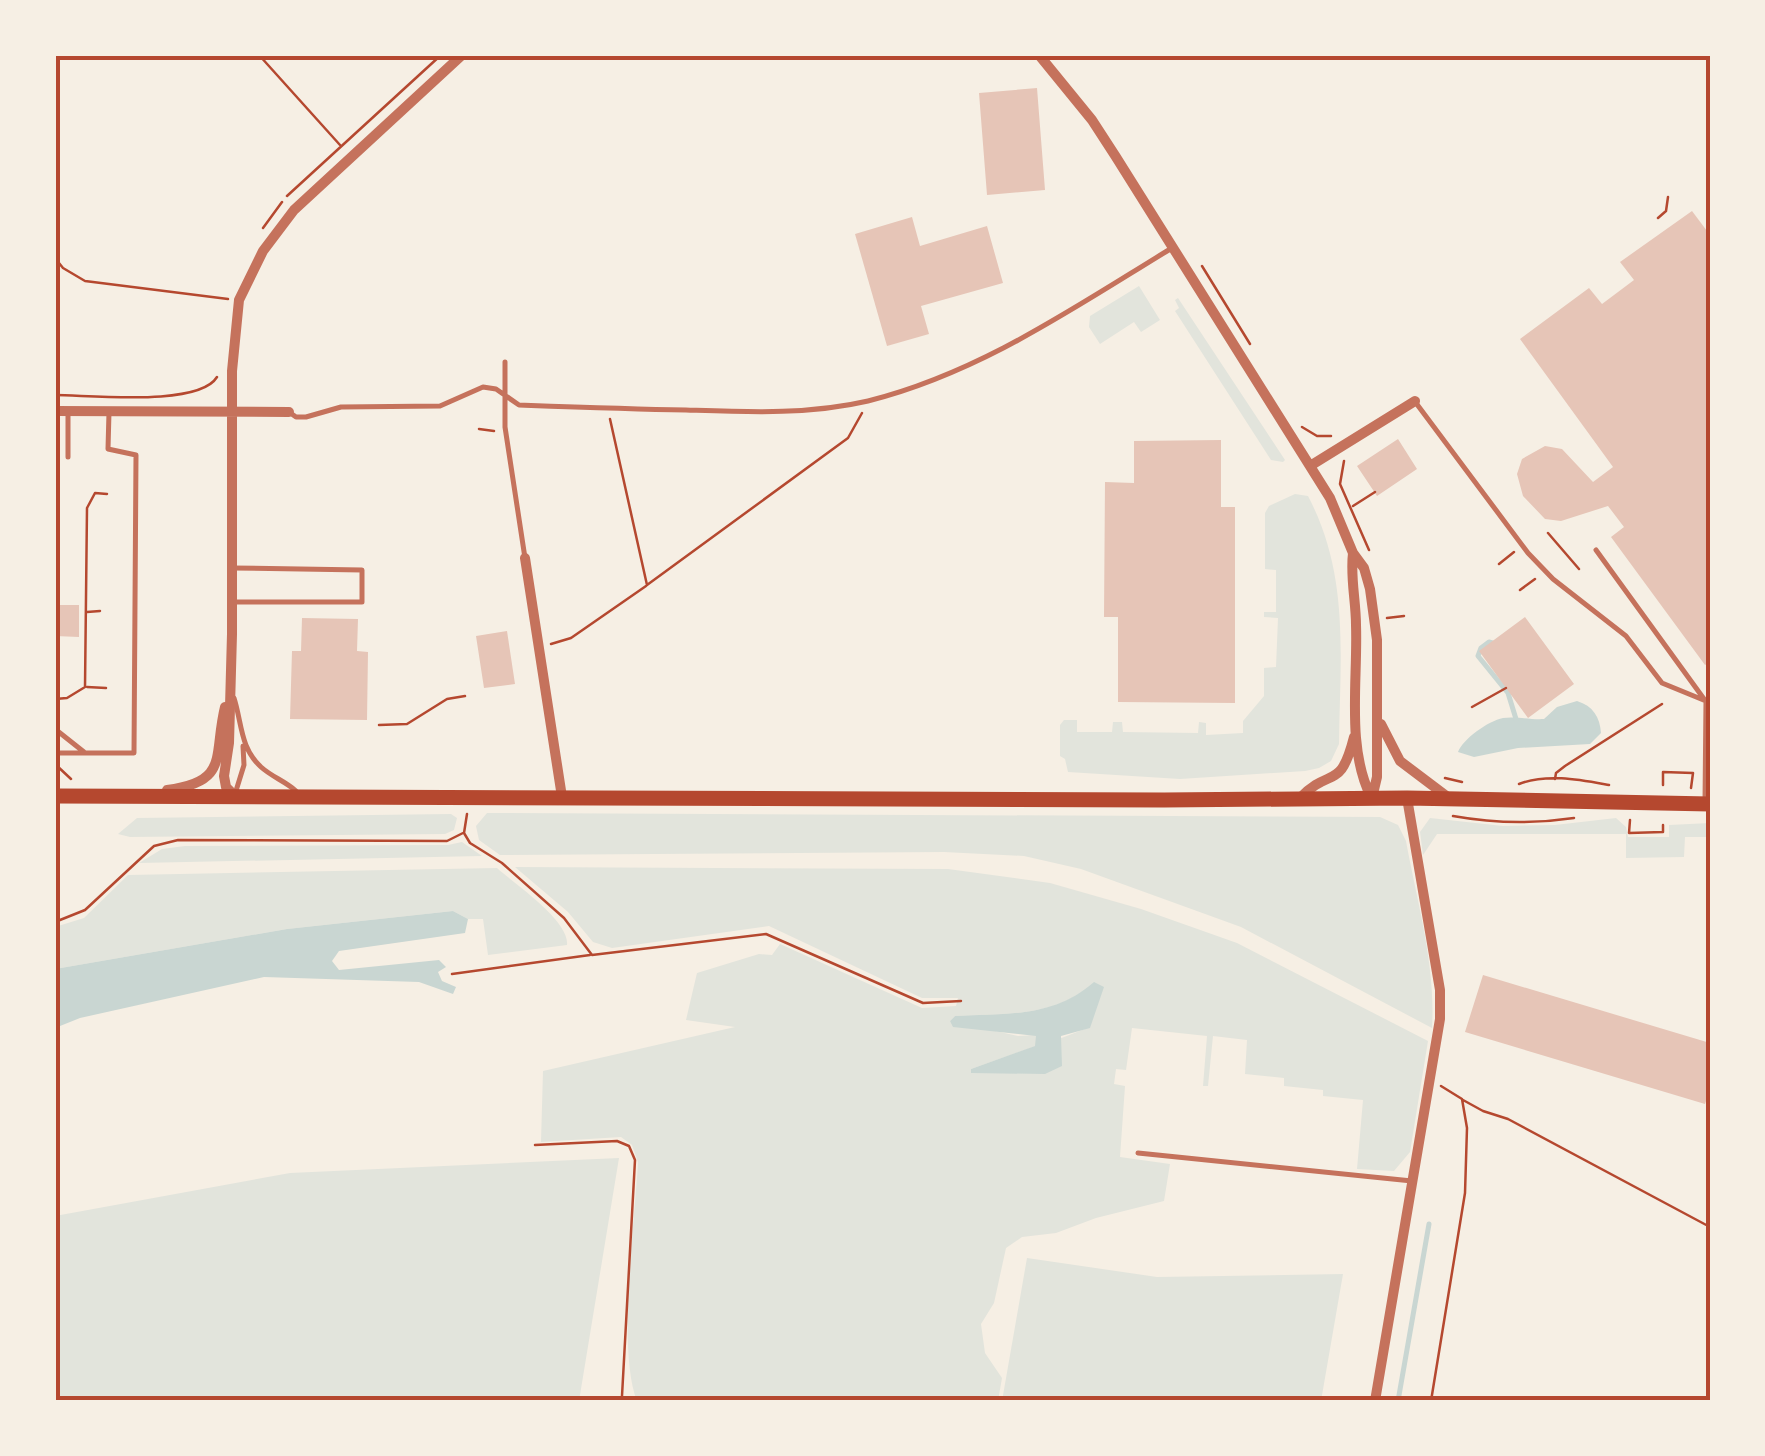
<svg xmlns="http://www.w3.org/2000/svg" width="1765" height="1456" viewBox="0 0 1765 1456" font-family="'Asap Condensed',sans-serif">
<rect width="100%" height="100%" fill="#f6efe4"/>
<path fill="#e2e4dc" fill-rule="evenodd" d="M1139,286L1160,320L1141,332L1134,322L1100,344L1089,327L1090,316Z
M1178,298L1285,460L1283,462L1271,460L1175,311L1179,308L1175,300Z
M1295,494L1308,496C1350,576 1340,656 1339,744L1331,761L1319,768L1305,771L1180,779L1068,772L1065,759L1060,756V725L1064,720H1077V732H1112L1113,722H1122L1123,732L1198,733L1199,722L1206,723V735L1243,733V721L1264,696V668L1276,667L1278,618L1264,617V612H1276V570L1265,569V513L1269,506Z
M487,813L1380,817L1398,825L1406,841C1417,902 1436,966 1432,1028L1241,927L1081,869L1024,856L944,852L500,855L479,840L476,826Z
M451,814L457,818L454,830L445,834L130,837L118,834L137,818Z
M1430,818L1503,826L1555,825L1616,818L1626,827L1628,837H1669V825L1710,823V842L1706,837H1685L1684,857L1626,858V834H1437L1423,855L1420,832Z
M462,842L482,856L139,863L162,849L185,846L448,845Z
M515,867L948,869L1050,883L1141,909L1237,943L1428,1041L1410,1152L1394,1171L1357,1169L1363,1100L1323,1096V1090L1284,1086V1078L1245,1074L1247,1040L1213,1036L1208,1086H1203L1207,1036L1132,1028L1126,1070L1116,1069L1114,1084L1125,1086L1120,1157L1170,1164L1164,1201L1096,1218L1056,1233L1022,1237L1006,1248L994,1303L981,1324L985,1353L1002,1378L998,1401H637C617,1351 635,1221 638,1162L632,1145L621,1137L541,1142L543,1071L735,1027L686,1020L697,973L759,954L772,955L780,944L922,1008L956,1006L958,998H922L769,926L612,948L593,942L568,912ZM1094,983L1097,1000L1090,1027L971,1073V1069L1036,1046V1035L1018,1036L950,1021L955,1016C1007,1013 1053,1018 1094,983Z
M497,868C516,885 570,921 567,945L488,955L483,919H468L453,911L287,929L55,969V927L84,918L128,875Z
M619,1158L579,1401H55V1216L290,1173Z
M1027,1258L1157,1277L1343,1274L1321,1401H1002Z"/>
<path fill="#c9d6d2" d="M1577,701C1593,706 1600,717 1601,733L1590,744L1518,748L1474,757L1458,752C1463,739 1488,721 1503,718C1515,716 1531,720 1544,719L1557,707Z
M453,911L468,919L465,933L339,951L332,961L339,970L439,960L446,967L438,972L442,981L456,987L453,994L419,982L264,977L80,1018L55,1028V969L287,929Z
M1094,982L1104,987L1090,1028L1061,1036L1062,1066L1045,1074L971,1073V1069L1035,1046L1036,1036L953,1027L950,1021L955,1016C1007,1013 1053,1018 1094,982Z"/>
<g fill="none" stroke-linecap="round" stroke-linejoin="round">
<path stroke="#c9d6d2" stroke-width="5" d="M1496,644L1489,642L1481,648L1478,656L1508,693L1516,719
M1398,1401L1429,1224"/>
</g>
<path fill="#e6c5b7" d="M1037,88L1045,190L987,195L979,93Z
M1692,211L1710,235V662L1705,665L1611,537L1624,527L1608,506L1561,521L1545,519L1523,496L1517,474L1522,459L1545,446L1562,449L1593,482L1613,467L1520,339L1589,288L1602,304L1634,280L1620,262Z
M912,217L920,246L987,226L1003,283L921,306L929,334L887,346L855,234Z
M1398,439L1417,469L1377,496L1357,466Z
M1221,440V507H1235V703L1118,702V617H1104L1105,482L1134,483V441Z
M55,605H79V637L55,636Z
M1525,617L1574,684L1528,718L1479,651Z
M302,618L358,619L357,651L368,652L367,720L290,719L292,651H301Z
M507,631L515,684L484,688L476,636Z
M1483,975L1710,1043V1089L1705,1104L1465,1032Z"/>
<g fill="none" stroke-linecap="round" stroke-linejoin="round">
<path stroke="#b5482f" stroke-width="2.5" d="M259,55L340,145
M287,196L441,55
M1658,218L1666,211L1668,197
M263,228L282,202
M55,258L63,268L85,281L228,299
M1202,266L1250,344
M55,395C90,395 199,407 217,377
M610,419L647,585L848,438L862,413
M1302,427L1317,436H1331
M479,429L494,431
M1344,461L1340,484L1369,550
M1353,506L1375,492
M1548,533L1579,569
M1499,564L1514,552
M1520,590L1535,579
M87,612L100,611
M1387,618L1404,616
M551,644L571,638L646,586
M87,687L106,688
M55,699L67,698L85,687L87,508L95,493L107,494
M1472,707L1506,688
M379,725L407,724L447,699L465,696
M55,764L71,779
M1445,778L1462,782
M1555,779L1556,773L1565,766L1662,704
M1519,784C1547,773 1581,780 1609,785
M1663,785V772L1693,773
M1691,788L1693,773
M467,814L464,833L470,843L502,863L564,918L592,955L766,934L923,1003L961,1001
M1453,816C1492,823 1534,824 1574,818
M1630,820L1629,833L1663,832V825
M55,922L85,910L154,846L178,840L447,841L463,833
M452,974L590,955
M1463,1100L1483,1111L1508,1119L1710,1227
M535,1145L617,1141L629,1146L635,1160L622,1396L626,1401
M1431,1401L1465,1193L1467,1128L1462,1099L1441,1086"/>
<path stroke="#c5725c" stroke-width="5" d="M505,362V427L525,558
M1416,403L1528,553L1553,579L1626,636L1662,683L1706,701L1705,803
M289,412L296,417H306L341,407L440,406L483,387L496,389L519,405C575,407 630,409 686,410C747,412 808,415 868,401C980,373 1075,307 1172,248
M68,457V411
M1596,550L1704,699
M232,568L362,570V602H235
M234,698C242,723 240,748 261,767C272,777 285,781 296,791
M55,729L84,752
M55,753H134L136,455L108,449L109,412
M235,794L244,765L243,746
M1138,1153L1412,1181"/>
<path stroke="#c5725c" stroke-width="10" d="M1039,55L1092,120L1116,157L1330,498L1353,553L1364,568L1370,589L1377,640V777L1372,798
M55,411L289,412
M1310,466L1415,401
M1353,553C1350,577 1356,601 1356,625C1358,681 1346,747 1371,797
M525,558L562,797
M1381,724L1400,761L1449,798
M167,790C230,782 213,756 225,707
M235,796L226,787L224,776L229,743L232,634V371L239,300L263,251L294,210L462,55
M1300,798C1331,766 1340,792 1354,737
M1375,1401L1440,1019V990L1407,798"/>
<path stroke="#b5482f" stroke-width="15" d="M55,796L1164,800L1407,798L1710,804"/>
</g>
<rect width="1765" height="1456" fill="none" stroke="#f6efe4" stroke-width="115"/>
<rect x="58" y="58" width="1650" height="1340" fill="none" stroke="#b5482f" stroke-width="4"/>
</svg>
